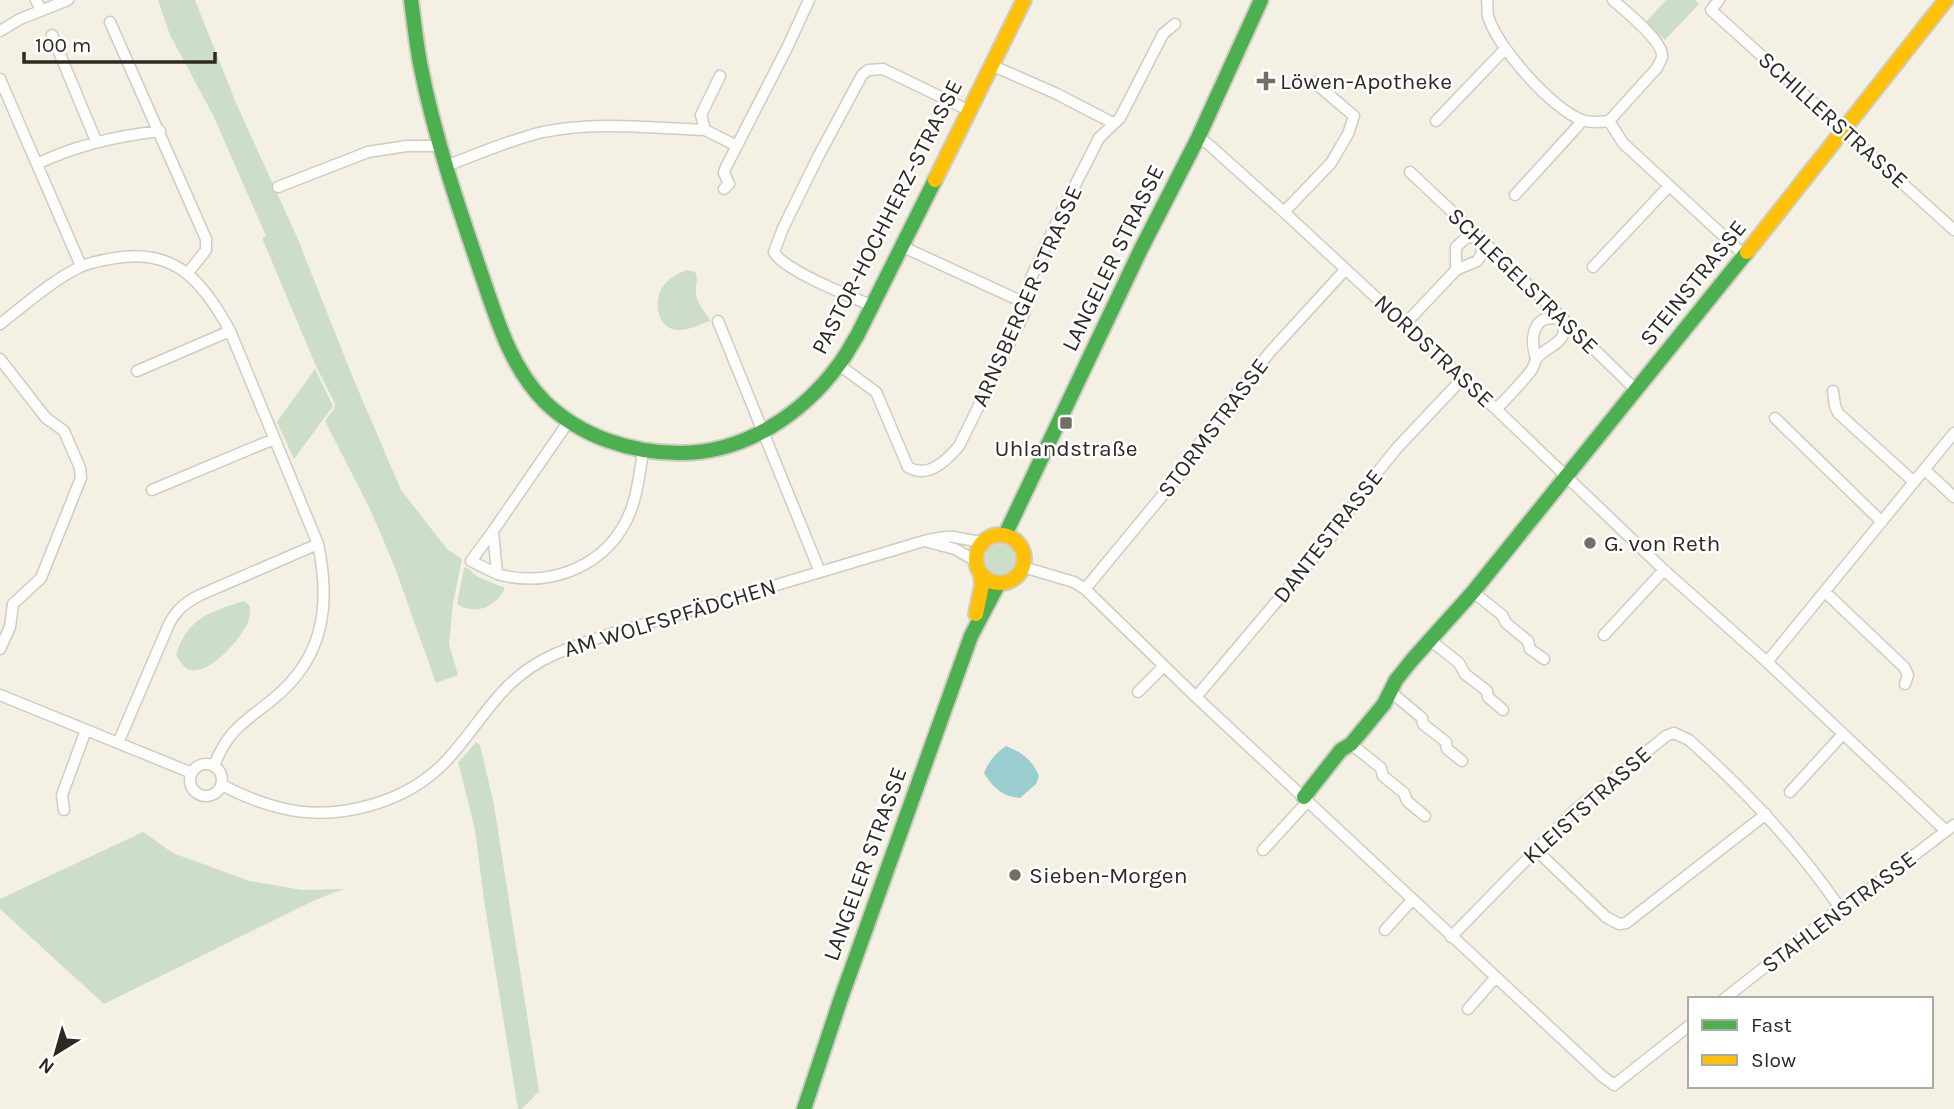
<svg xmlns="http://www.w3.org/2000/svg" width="1954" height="1109" viewBox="0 0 1954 1109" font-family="Karla,sans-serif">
<rect width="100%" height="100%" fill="#f4f0e3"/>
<path fill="#ccdec7" d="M158,0H195L236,103L297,237L353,378L401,490L447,549L462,559L453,603L449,644L458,675L436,683L394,565L370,509L325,421L334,409L335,404L316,366L262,238L266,236L213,115L170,35Z
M1666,0H1695L1699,4L1665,40L1646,22Z
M687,270L695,272C699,280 695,286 696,295C698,306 706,311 710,321C700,324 688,331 677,330C656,328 653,299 664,285C670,277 679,273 687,270Z
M315,369L333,406L294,459L277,422Z
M985 559a15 15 0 1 1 30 0a15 15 0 1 1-30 0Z
M466,567L478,577L505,588C496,607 475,616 457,604L464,568Z
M244,601L250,606C250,611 250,618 248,622C241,639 206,680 186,668C182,665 179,659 176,655C188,617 210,612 244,601Z
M476,742L480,745L494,805L539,1091L522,1109H518L484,900L475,830L458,761H460Z
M143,832L173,853L249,881L302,890L344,889L315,900L104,1004L0,909V899Z"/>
<path fill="#99cdcf" d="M1006,746C1022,752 1033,761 1039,776L1036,784L1020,798C1003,797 992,787 984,773C989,761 995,754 1006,746Z"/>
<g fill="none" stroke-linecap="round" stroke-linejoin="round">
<g stroke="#cfccc1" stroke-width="13">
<path id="street" d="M36,0L41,10
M1487,0C1488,5 1487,11 1488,16C1496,46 1553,110 1582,120C1590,123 1601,122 1609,121L1657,68C1658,65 1662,59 1662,57C1664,41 1625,11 1613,0
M1719,0L1711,10L1954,230
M110,22L206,239V250L188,273
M0,31L20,19L68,0
M52,35L96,141
M991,65L1055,93L1113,123
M720,76L701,115L705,130L737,146
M0,79L81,266
M1436,121L1505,49
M1609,121L1623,143L1743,254
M1198,138L1207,143L1284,212L1496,409L1664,570L1767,662L1946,831
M37,164C76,145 116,136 160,131
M446,166C478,154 509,140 543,132C596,121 651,128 705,130
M1410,172L1480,238L1636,390
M278,187L368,152L407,146H441
M724,189L729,184L724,173L725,169L788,46L809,0
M1515,195L1577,127L1582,120
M1284,212L1331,163L1348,134L1354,116L1314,82
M901,246L1025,303
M1593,267L1669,186
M870,305C850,296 783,270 774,252L783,228L819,155L862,75L868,70L883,69L968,110
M718,321L820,572
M0,324C25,305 50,282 78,268C87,263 99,261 109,259C173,246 202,279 230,331L318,544C331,605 324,658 273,699C244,723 228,729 214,766
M1405,324L1456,270L1477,261L1482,254L1480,238L1467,237L1456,247V270
M0,359L46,418L64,431L80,468L81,478L41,578L13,604L10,627L0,649
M839,365L876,392L908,467C928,479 946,461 959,446L1024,314L1031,278L1062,211L1099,138L1120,118L1163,34L1175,24
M137,371L230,331
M1833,391L1835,406L1838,413L1914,482
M1496,409C1508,397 1520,385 1530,372C1534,368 1534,362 1537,358C1549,344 1569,344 1563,321C1534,309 1529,337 1536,359
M1775,418L1882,522
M1925,470L1954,497
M152,490L274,439
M493,531L569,421
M493,531L497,574L471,561Z
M928,542L955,549L976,561
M1023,567L1074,582L1085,589L1196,697L1602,1076L1614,1085L1690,1025
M497,574C552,589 610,565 631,510C638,492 640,470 643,451
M1085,589L1181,473L1210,427L1270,352L1345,270
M1473,592L1502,615L1506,623L1528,641L1530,649L1544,659
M1825,592L1904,667L1908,675L1905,684
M1604,635L1664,570
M1430,640L1459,663L1465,674L1487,691L1488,697L1503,710
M1767,662L1954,433
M1138,692L1164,666
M1391,692L1422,718L1423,724L1446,742L1447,749L1462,761
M0,695L192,773
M1196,697L1331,537L1363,490L1397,448L1463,378
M118,743L169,624C177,609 185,603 200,595L318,544
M1351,744L1381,768L1383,776L1404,793L1407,801L1425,816
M190 780a16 16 0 1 1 32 0a16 16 0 1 1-32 0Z
M222,785C241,795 260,803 281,808C337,822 407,803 447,760C485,719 499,679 555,654C597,636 642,625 686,612C765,588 845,565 924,541C934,539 944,536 954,537C965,539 973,542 984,541
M1790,792L1843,734
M64,810L62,795L86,730
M1535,849L1606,917L1619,924L1626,923L1766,814
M1263,850L1308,801
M1385,930L1412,900
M1451,937L1576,809L1666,736L1674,733L1689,740C1746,791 1797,845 1840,908
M1724,999L1840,908L1871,888L1954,825
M1468,1009L1495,978"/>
</g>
<g stroke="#cfccc1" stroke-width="18">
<path id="fast" d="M411,0C414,21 416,42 420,63C434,136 458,206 482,276C497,320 511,368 545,402C581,437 632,453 680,453C745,453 803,414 840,363C847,354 851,345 857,336L935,180
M1005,535L1141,249L1198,138L1261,0
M1304,797L1341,750L1351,744L1384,704L1396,680L1412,660L1473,592L1747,252
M804,1109L840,1001L971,636L999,583"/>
</g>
<g stroke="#cfccc1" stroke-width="18">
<path id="slow" d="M935,180L1024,0
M1747,252L1946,0
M976 559a24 24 0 1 1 48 0a24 24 0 1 1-48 0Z
M976,614L982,585L981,574"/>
</g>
<use href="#street" stroke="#fdfdfb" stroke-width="10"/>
<use href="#fast" stroke="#4caf50" stroke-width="14"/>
<use href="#slow" stroke="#ffc107" stroke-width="14"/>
</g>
<g fill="#726f66" stroke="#fff" stroke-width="2.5">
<path d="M1262.5 70.5h7v7h7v7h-7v7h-7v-7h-7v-7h7z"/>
<rect x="1059" y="416" width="14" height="14" rx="3.5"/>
<circle cx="1590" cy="543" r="7"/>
<circle cx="1015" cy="875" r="7"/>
</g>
<g text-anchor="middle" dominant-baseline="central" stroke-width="5" stroke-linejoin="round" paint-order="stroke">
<g font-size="23" fill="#2c2a22" stroke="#fff" text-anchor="start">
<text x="1280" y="81">Löwen-Apotheke</text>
<text x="1066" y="448" text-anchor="middle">Uhlandstraße</text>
<text x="1604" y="543">G. von Reth</text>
<text x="1029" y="875">Sieben-Morgen</text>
</g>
<g font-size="23" fill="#2c2a22" stroke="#fff">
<text transform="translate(1833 120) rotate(42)">SCHILLERSTRASSE</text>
<text transform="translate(887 217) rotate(-63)">PASTOR-HOCHHERZ-STRASSE</text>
<text transform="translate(1113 258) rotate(-64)">LANGELER STRASSE</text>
<text transform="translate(1523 281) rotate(44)">SCHLEGELSTRASSE</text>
<text transform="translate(1693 283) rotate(-51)">STEINSTRASSE</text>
<text transform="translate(1027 296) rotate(-66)">ARNSBERGER STRASSE</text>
<text transform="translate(1434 351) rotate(43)">NORDSTRASSE</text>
<text transform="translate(1213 428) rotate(-53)">STORMSTRASSE</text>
<text transform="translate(1328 536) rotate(-52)">DANTESTRASSE</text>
<text transform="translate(670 618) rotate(-17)">AM WOLFSPFÄDCHEN</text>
<text transform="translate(1587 805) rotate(-42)">KLEISTSTRASSE</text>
<text transform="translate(865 864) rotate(-70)">LANGELER STRASSE</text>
<text transform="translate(1839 912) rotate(-37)">STAHLENSTRASSE</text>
</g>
</g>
<rect x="1688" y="997" width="245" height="91" fill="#ffffff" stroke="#abaaa7" stroke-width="2"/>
<rect x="1702" y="1020" width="35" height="10" fill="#4caf50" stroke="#abaaa7" stroke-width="2"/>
<text x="1751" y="1032" font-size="21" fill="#2c2a22">Fast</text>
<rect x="1702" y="1055" width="35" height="10" fill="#ffc107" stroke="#abaaa7" stroke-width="2"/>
<text x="1751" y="1067" font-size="21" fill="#2c2a22">Slow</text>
<g transform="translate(56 1053) rotate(217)" stroke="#ffffff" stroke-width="5" paint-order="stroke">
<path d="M0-5L12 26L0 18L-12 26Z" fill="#2c2a22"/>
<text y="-10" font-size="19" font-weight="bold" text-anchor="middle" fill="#2c2a22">N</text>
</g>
<path d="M24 52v10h191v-10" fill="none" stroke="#2c2a22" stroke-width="3.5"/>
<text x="35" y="52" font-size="21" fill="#2c2a22" stroke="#ffffff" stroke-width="5" paint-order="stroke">100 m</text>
</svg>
